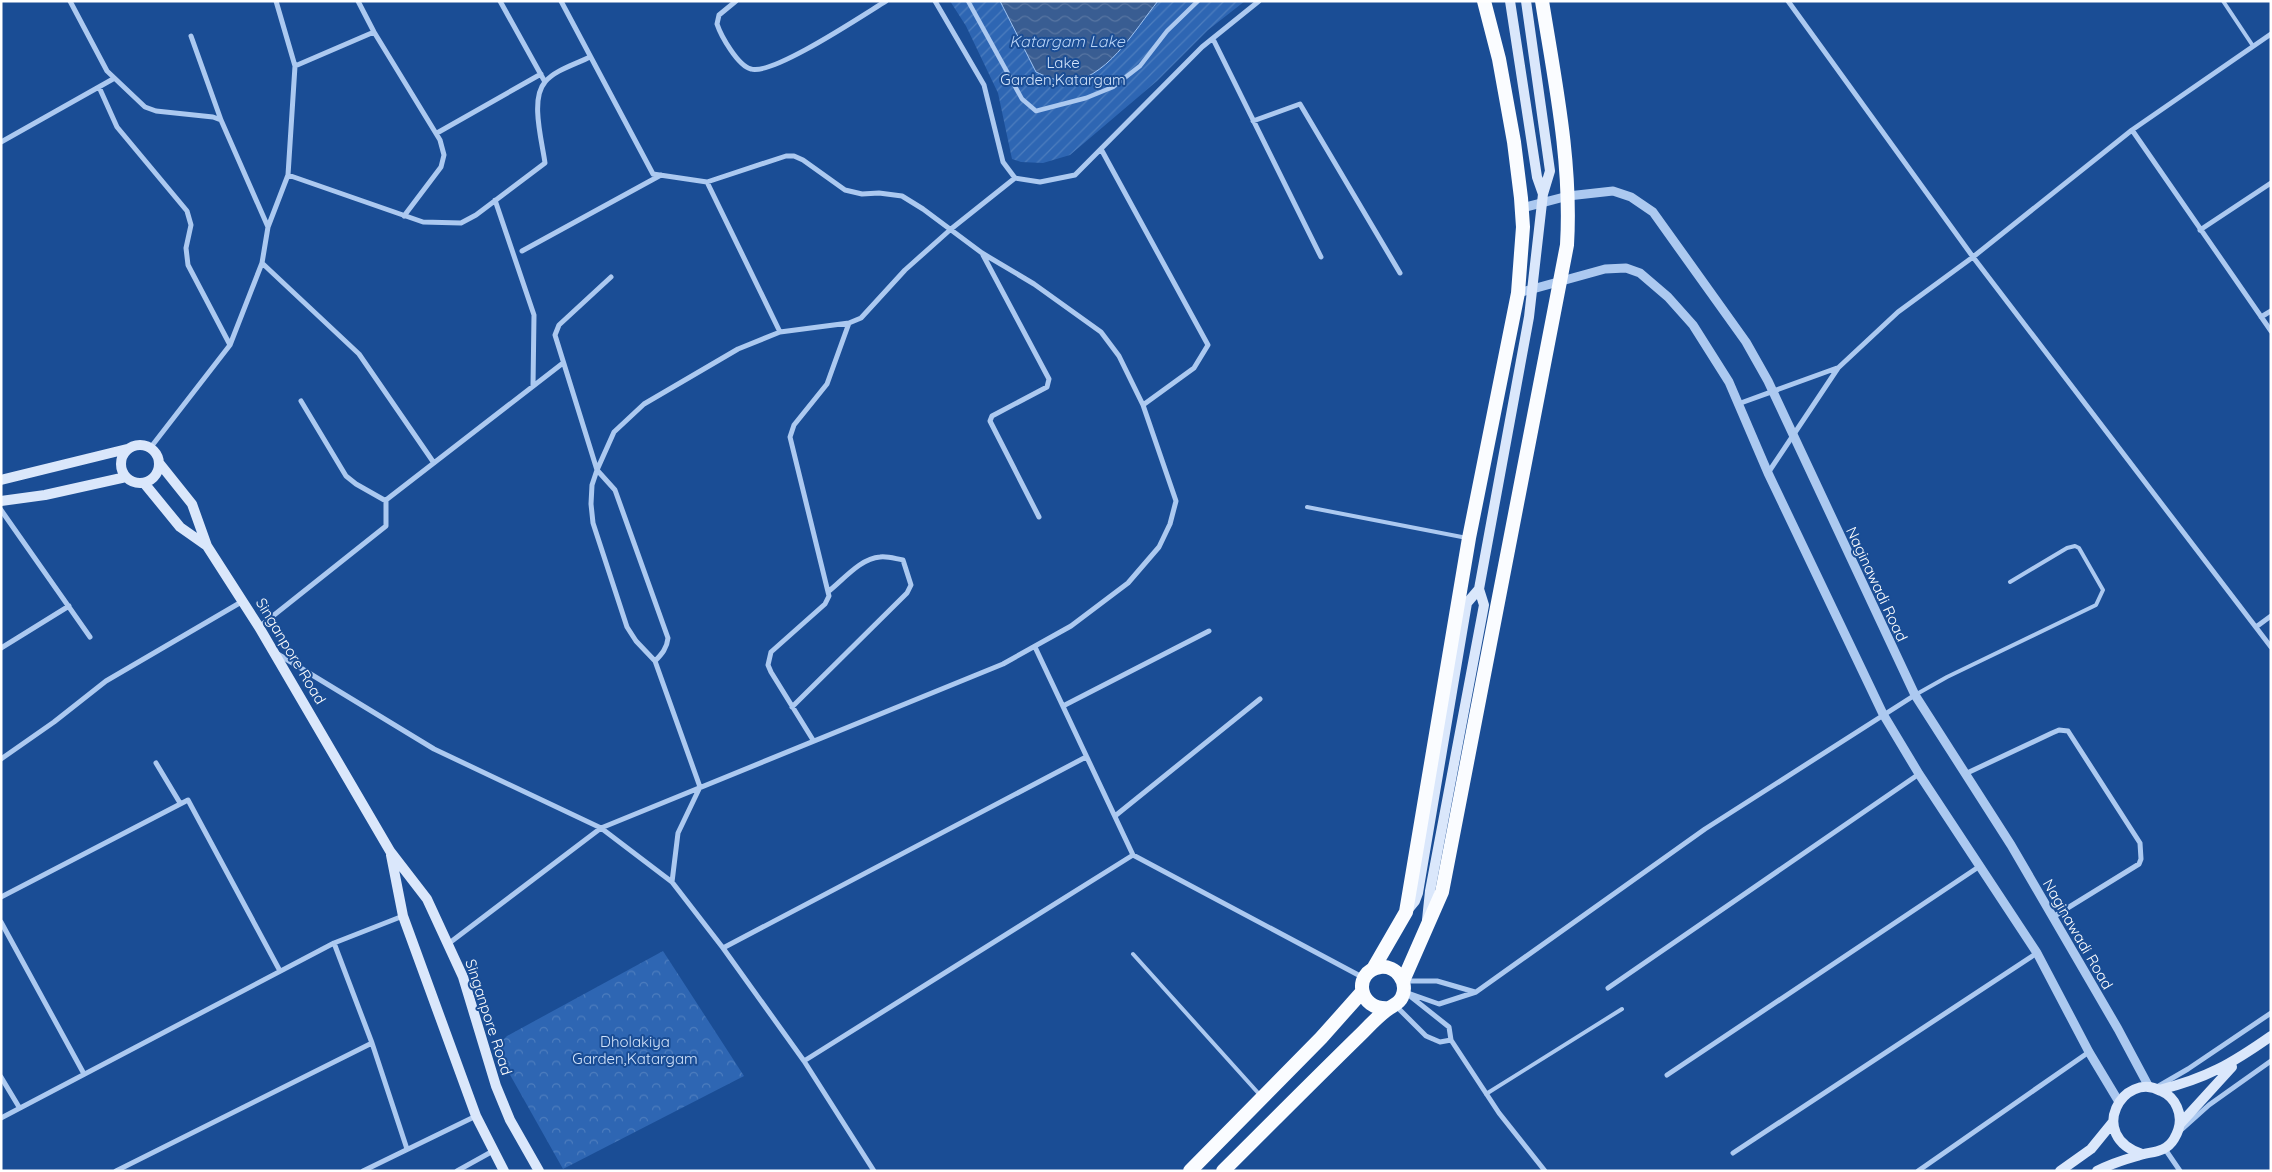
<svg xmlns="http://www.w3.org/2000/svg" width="2272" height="1172" viewBox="0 0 2272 1172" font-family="Quicksand,sans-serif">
<defs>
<pattern id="forest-crowns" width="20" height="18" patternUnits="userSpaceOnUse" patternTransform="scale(1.25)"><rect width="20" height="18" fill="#2e66b3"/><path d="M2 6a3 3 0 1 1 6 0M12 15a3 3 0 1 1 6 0" fill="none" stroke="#4d7dbe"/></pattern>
<pattern id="garden-furrows" width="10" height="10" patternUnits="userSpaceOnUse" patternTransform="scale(1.25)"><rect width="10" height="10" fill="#2e66b3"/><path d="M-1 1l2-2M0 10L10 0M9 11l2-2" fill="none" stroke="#4d7dbe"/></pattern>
<pattern id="water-waves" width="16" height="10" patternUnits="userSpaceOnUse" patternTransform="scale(1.25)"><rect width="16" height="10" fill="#395d92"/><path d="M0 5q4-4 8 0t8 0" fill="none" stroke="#5775a2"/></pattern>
</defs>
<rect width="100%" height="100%" fill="#1a4d95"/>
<path fill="url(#forest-crowns)" d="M663,951L744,1076L563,1169L495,1048L507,1036Z"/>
<path fill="url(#garden-furrows)" d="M950,1H1245L1208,30L1157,81L1070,155L1043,163L1021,162L1012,159L998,93L966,26Z"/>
<path fill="url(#water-waves)" stroke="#9fc3f2" d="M1000,1H1158C1136,28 1104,84 1065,81C1056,81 1045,76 1036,72Z"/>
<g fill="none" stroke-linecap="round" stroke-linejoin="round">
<path stroke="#acc9f0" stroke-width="4" d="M2223,1L2253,46
M1307,507L1467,538
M1915,695L1947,677L2096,605L2103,590L2079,548L2075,546L2067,548L2010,582
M1133,954L1260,1095
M1486,1094L1622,1009"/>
<path stroke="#acc9f0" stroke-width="4.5" d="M968,1L1022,99L1036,111L1086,98L1113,87L1140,66L1167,31L1198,1"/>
<path stroke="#acc9f0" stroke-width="5" d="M70,1L107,71L145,107L156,111L213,117L221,120L268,227
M358,1L374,32L440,140L444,155L441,167L404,216
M500,1L545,82
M736,1L719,15L717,24C721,36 738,66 751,69C772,76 863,15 886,1
M935,1L984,85L1003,162L1015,178L1040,182L1075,175L1202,47L1259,1
M1788,1L1973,257L2271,647
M191,36L221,120
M1213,39L1321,257
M295,66L374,32
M99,87L117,127L187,211L191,225L186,248L188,265L230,345
M1253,121L1300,104L1400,273
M2132,130L2271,331
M437,133L541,74
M1,142L113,79
M1101,149L1208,345L1194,368L1143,405
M288,175L423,222L461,223L476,215L545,163C542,141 530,99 545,82C555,70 576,64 590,57
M707,182L780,332
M495,200L534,315L533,386
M2200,230L2271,183
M522,251L661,175
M983,255L1049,379L1047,387L992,416L990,421L1039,517
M262,263L359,354L434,463
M611,277L559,325L555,335L597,470L615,490L668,638C667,648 662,654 655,661
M2261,317L2271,311
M301,401L346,476L356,484L386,501
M1738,404L1837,368
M151,447L230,345L262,263L268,227L288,175L295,66L276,1
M1768,473L1838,368L1898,312L1973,257L2132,130L2271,34
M1,510L90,637
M259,627L386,526V500L563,363
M2256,627L2271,616
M1035,647L1133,855
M1,648L69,606
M276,653L434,749L601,828L672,882L723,948L804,1061L874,1171
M1063,706L1209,631
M792,707L907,593L911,585L903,560C896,559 888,556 880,557C861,558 843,580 829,591
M813,740L771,672L768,665L771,652L825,604L829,596L790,437L794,425L827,384L849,323
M1,759L54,722L106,681L243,601
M156,763L180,803
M1965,774L2052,733L2059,730L2068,731L2140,843L2141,859L2139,864L2053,917
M1115,816L1260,699
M672,882L678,833L700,787L655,661L636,641L627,627L593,523L591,504L592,485L597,470L614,432L644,404L738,349L780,332L849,323L861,318L905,270L951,229L1015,178
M1,897L188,800L280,971
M1,922L84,1074
M334,943L372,1043L407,1149
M448,944L601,828L1003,664L1071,626L1128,583L1159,547L1170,524L1176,501L1143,405L1119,356L1101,332L1034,284L982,253L923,209L902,196L879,193L862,194L845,190L803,160L794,156H786L707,182L653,174L561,1
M723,948L1086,757
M1405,981H1437L1475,992
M1608,988L1919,774
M1405,992L1439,1004L1476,992L1705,829L1915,695
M1410,996L1449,1027L1451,1040L1499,1113L1545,1171
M1396,1006L1426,1036L1440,1042L1451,1040
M804,1061L1133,855L1364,978
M1667,1075L1980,866
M1,1077L19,1107
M2157,1087L2188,1069L2271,1013
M1,1118L334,943L403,916
M2180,1131L2209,1105L2271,1061
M2165,1149L2180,1171
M1733,1153L2037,953
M116,1171L372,1043
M363,1171L476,1116
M457,1171L493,1151
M1918,1171L2089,1052"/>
<path stroke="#acc9f0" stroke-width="9" d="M1522,208L1568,196L1613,191L1631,197L1653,212L1746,342L1768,381L1915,695L2011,845L2118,1029L2149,1087
M1518,293L1605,269L1626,268L1640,273L1668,297L1693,325L1729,382L1768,473L1883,714L1919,774L2037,953L2089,1052L2119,1102"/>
<path stroke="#dae7fb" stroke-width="10" d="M1510,1L1537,177L1543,194
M121 464a19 19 0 1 1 38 0a19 19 0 1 1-38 0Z
M160,464L192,504L207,546L259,627L390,851L427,899L463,977L496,1086L510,1120L539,1171
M1,480L127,449
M144,483L180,527L207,546
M1,501L45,495L126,477
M391,855L403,916L476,1116L504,1171
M1406,912L1415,901L1418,893L1467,603L1479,589
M1427,920L1430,891L1484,605L1479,589L1529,317L1543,194L1550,171L1526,1
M2159,1090C2207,1078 2231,1064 2271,1036
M2180,1124L2232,1067
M2060,1171L2091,1149L2113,1122
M2097,1171C2110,1164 2123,1160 2137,1156C2150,1151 2165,1154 2174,1139C2180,1129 2182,1118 2177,1107C2174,1100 2168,1094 2161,1091C2123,1070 2086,1136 2142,1154"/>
<path stroke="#fafcff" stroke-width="14" d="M1373,969L1406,912L1469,538L1518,293L1523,227L1521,198L1514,142L1499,59L1484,1
M1403,981L1442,892L1567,245C1572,163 1555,82 1542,1
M1190,1171L1321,1038L1362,992
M1223,1171C1269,1125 1314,1080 1360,1035C1369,1026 1378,1016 1388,1009C1393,1005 1399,1004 1402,997C1409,982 1396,965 1380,967C1352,972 1358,1011 1389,1008"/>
</g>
<g text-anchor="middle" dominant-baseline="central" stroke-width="4" stroke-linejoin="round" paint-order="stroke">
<g font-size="15" fill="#d3e4fb" stroke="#1a4d95">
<text x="1063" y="62">Lake<tspan x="1063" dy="17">Garden,Katargam</tspan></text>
<text x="635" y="1041">Dholakiya<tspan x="635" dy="17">Garden,Katargam</tspan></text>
</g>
<g font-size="15" fill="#fff" stroke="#1a4d95">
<text transform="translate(1877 584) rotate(65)">Naginawadi Road</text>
<text transform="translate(291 651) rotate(59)">Singanpore Road</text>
<text transform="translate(2078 934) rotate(60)">Naginawadi Road</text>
<text transform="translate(489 1017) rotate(72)">Singanpore Road</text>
</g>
<g font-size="16" font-style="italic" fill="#b8d3f6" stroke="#1a4d95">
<text x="1067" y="41">Katargam Lake</text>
</g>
</g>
<rect width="2272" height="1172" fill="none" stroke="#ffffff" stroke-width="5"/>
</svg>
